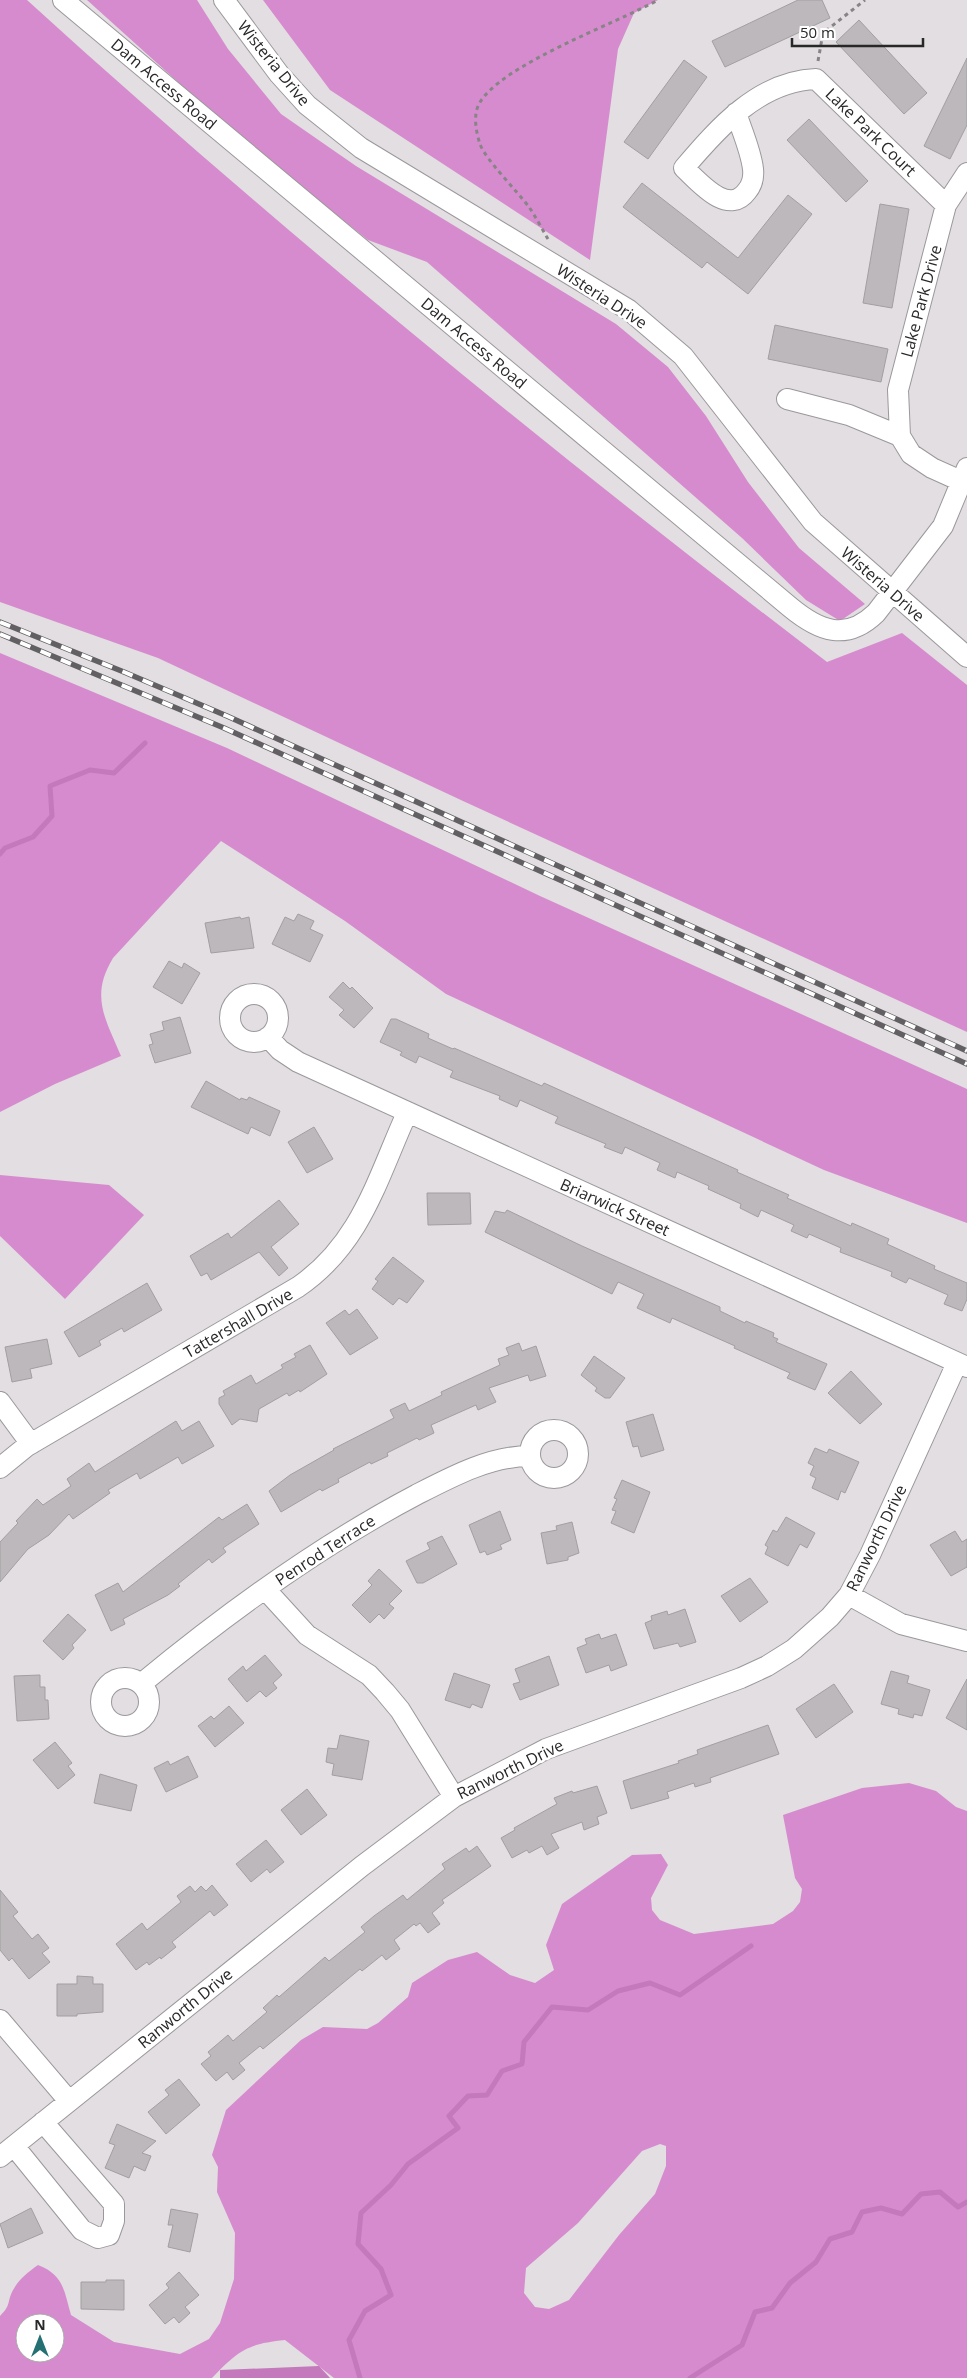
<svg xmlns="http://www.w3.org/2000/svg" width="967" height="2378" viewBox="0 0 967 2378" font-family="'Open Sans',sans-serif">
<rect width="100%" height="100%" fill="#e2dee1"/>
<path fill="#d68bce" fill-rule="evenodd" d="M0,0H27C283,233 552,452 827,662L902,633L967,685V1032L463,801L158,658L0,602Z
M87,0H197L228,49L281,114L356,166L616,324L668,367L706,416L748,482L799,548L865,604L840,621L806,600L742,538L427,262L368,240L239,137Z
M263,0H658L634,13L618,49L590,260L330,90Z
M0,653L227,748L540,896L967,1089V1223L824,1170L446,994L345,921L221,841L113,958C90,996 105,1018 121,1056L55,1084L0,1112Z
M0,1175L109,1185L144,1215L65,1299L0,1236Z
M909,1783L936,1791L956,1807L967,1811V2378H334L285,2340C246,2344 238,2351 212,2378H0V2316C11,2305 7,2303 12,2292C18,2280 27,2273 38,2265C64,2275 64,2291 71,2315L114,2342L180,2354L209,2339L220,2323L234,2279L235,2233L217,2192L218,2167L212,2155L226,2110L301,2040L323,2027L367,2029L378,2023L408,1997L412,1983L448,1960L477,1952L510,1975L535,1983L554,1970L546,1945L562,1904L632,1855L661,1854L668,1865L651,1898L652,1910L660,1920L694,1934L773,1924L793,1911L800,1902L802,1889L795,1878L783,1815L862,1788ZM660,2144L666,2146V2166L655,2194L619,2235L569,2300L549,2309L535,2307L524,2293L526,2268L578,2223L642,2151ZM25,2323H55V2353H25Z"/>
<path fill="#c379bb" d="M319,2366L330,2378H220V2370Z"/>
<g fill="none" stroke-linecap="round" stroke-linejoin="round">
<path stroke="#c379bb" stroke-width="5" d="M0,854L5,848L33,837L52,816L50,786L90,770L114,773L145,743
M360,2378L349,2340L365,2311L391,2295L381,2269L358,2244L361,2213L391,2185L408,2164L458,2128L449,2116L468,2096L487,2095L502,2071L522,2064L524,2042L552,2007L588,2010L618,1991L650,1983L680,1995L751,1946
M690,2378L742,2345L755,2312L772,2308L790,2283L816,2262L830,2239L852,2232L862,2212L881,2208L902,2214L921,2194L940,2192L958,2207L967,2202"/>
</g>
<path fill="#bcb8bb" stroke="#a29fa1" d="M798,0H822L830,18L725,67L712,41Z
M859,20L927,93L904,114L836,42Z
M967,58V125L950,159L924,146Z
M684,60L707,77L648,159L624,142Z
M809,119L868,181L846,202L787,140Z
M642,183L738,258L788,195L812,214L748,294L707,262L702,268L623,207Z
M880,204L909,209L892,308L863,303Z
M775,325L888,349L881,382L768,359Z
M298,914L314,921L310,929L323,935L310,962L272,944L285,917L294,921Z
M240,917L241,919L249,917L254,948L211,953L205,923Z
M169,961L182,968L184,963L200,973L182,1004L153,987Z
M343,982L350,989L352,987L373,1008L354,1028L339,1015L344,1010L329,997Z
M180,1017L191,1053L155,1063L149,1045L153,1044L150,1034L164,1030L162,1022Z
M391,1019H396L429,1034L428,1038L453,1049L454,1048L542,1086L544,1083L738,1170L737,1172L789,1195L787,1198L851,1226L852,1223L889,1239L887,1244L935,1266L934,1269L967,1283V1299L962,1311L944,1304L948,1295L909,1278L906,1283L891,1276L892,1272L840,1252L841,1248L809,1234L807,1238L791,1231L794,1225L761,1210L758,1217L740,1208L741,1204L708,1189L709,1186L677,1172L675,1178L657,1170L660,1163L625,1147L622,1154L604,1147L606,1144L555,1123L558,1117L520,1100L517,1107L499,1099L500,1096L450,1077L453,1071L419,1056L416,1063L400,1055L402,1052L380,1042Z
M206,1081L240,1100L241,1098L247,1100L249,1097L280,1111L270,1136L251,1127L248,1134L191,1107Z
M314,1127L333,1159L307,1173L288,1142Z
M427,1193H470L471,1224L428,1225Z
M279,1200L299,1224L271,1247L288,1268L279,1276L259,1252L211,1280L207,1273L201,1276L190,1256L228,1233L231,1238Z
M507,1210L582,1246L720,1307V1311L745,1323L746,1321L774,1333L773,1337L778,1339L776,1342L827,1364L815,1390L787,1378L790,1373L734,1348L735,1346L672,1318L670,1323L637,1308L644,1294L618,1282L612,1294L485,1232L495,1211L505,1213Z
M393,1257L424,1281L407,1303L399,1298L393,1305L372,1289L378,1281L375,1279Z
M147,1283L162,1310L124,1332L122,1328L99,1341L101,1345L79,1357L64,1332Z
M357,1309L378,1338L350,1355L326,1323L345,1310L349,1315Z
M47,1339L52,1364L30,1369L32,1378L12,1382L5,1347Z
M519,1343L522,1351L536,1346L546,1376L530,1381L528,1375L489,1388L496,1402L478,1410L476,1405L431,1425L434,1433L419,1440L417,1438L387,1453L388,1456L371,1464L370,1462L338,1479L339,1482L322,1491L320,1489L281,1512L269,1491L290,1475L334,1450L333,1449L394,1418L390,1410L405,1403L409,1411L442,1395L441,1392L500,1365L498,1359L509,1355L506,1348Z
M310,1345L327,1374L300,1392L299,1390L289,1396L287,1393L259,1409L257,1422L240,1419L232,1425L219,1404V1398L225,1395L223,1391L251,1375L256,1384L283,1368L281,1365L296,1357L294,1354Z
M594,1356L625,1378L610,1398H605L595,1391L597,1388L581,1375Z
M851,1371L882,1404L860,1424L828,1393Z
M653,1414L664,1450L641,1457L638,1446L633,1447L626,1422Z
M176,1421L182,1431L199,1421L214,1446L182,1464L178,1457L140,1479L137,1473L108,1490L110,1493L73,1519L69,1514L49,1535L28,1549L0,1582V1542L18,1523L16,1521L37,1499L43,1505L71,1486L67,1479L89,1463L95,1472Z
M815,1448L827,1453L829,1449L859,1462L845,1493L841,1491L838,1500L812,1488L816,1478L810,1475L814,1466L808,1463Z
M622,1480L650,1492L634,1533L611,1523L616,1511L612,1510L617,1499L614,1498Z
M247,1504L259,1524L223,1548L226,1552L212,1563L209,1559L178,1584L180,1586L168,1595L123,1619L125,1624L111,1631L95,1595L118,1583L123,1592L219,1517L222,1520Z
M500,1511L511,1540L500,1545L502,1549L487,1555L485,1551L480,1553L469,1525Z
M786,1517L815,1533L807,1548L800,1544L788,1566L765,1554L768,1547L765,1545L773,1530L777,1532Z
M572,1522L579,1553L568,1557V1560L547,1564L541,1533L557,1530L556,1526Z
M955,1531L962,1542L967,1539V1567L951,1576L930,1545Z
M442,1536L457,1564L423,1583H417L406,1561L430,1549L427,1543Z
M379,1569L402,1591L389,1604L394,1608L384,1619L379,1614L370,1623L352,1605L372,1585L368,1581Z
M750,1578L768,1602L740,1622L721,1596Z
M685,1609L696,1642L680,1647L678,1643L654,1649L645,1623L652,1620L651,1616L667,1611L668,1615Z
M68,1614L86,1630L72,1645L74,1648L63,1660L43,1641Z
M599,1634L601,1639L616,1634L627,1665L611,1671L609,1665L586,1673L577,1648L587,1644L585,1639Z
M265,1655L282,1675L273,1683L277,1688L266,1697L260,1691L247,1702L228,1679L243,1666L246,1671Z
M549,1656L559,1685L520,1700L513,1684L520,1682L515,1669Z
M891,1671L909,1676L907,1683L930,1690L922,1716L914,1714L913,1718L898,1714L899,1709L881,1704Z
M454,1673L490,1685L482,1708L472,1704L470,1708L445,1700Z
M40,1675V1687H45V1700H48L49,1719L17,1721L14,1676Z
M967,1679V1730L946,1718Z
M834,1684L853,1712L816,1738L796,1709Z
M229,1706L244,1723L215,1747L198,1726L211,1716L214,1719Z
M768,1725L779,1754L710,1778L711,1782L695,1787L694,1783L667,1792L669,1798L631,1809L623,1781L679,1763L678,1761L698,1754L697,1750Z
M340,1735L369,1741L362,1780L332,1775L334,1764L326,1762L328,1748L337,1749Z
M55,1742L72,1763L68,1766L75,1775L58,1789L33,1760Z
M188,1756L198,1777L166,1792L154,1768L168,1761L170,1765Z
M100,1774L137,1785L131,1811L94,1803Z
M597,1786L607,1813L597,1817L599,1824L584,1830L582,1822L551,1834L559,1848L547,1855L542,1846L529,1853L527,1850L512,1858L501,1838L515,1830L514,1828L557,1804L554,1798L572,1791L573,1793Z
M307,1789L327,1815L301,1835L281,1810Z
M266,1840L284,1862L270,1873L267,1869L251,1882L236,1864Z
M477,1846L491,1866L442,1900L444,1903L432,1913L440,1924L428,1933L420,1923L416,1926L414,1924L394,1940L400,1949L386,1960L382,1955L362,1971L360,1969L263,2049L260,2046L239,2063L245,2070L233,2080L227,2072L216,2081L201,2064L211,2056L208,2052L228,2035L233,2041L267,2012L263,2008L277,1995L279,1997L325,1957L329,1961L365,1932L361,1927L374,1916L403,1895L407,1900L445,1869L442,1864L466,1848L469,1852Z
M212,1885L228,1905L214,1916L210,1911L172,1942L176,1947L161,1959L160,1957L149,1965L147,1962L136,1970L116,1944L142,1923L147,1930L181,1902L177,1896L190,1886L195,1892L201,1886L206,1891Z
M0,1890L18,1912L13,1916L32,1939L38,1934L49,1948L42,1953L50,1962L29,1979L12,1958L9,1961L0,1950Z
M77,1976L93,1977V1984H103V2012L77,2014V2016H57V1984H77Z
M179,2079L200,2105L166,2134L148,2112L169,2095L165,2090Z
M117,2124L156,2141L142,2153L151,2156L145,2171L134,2166L129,2178L105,2168L115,2145L109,2143Z
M31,2208L43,2233L8,2248L0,2224Z
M171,2209L198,2214L190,2252L168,2247L173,2225H168Z
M179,2272L199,2295L185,2307L190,2313L179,2323L174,2317L165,2324L149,2305L169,2288L166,2284Z
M106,2280H124V2310L81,2309V2282H106Z"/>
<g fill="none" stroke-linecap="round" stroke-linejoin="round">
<g stroke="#9b989b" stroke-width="22">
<path id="minor" d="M63,0L790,607C819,631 846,642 876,613L943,526L967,468
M224,0L279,74L307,105L361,148L629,310L683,356L813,522L967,657
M736,113C742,131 751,151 753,169C754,178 752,185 747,191C728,217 699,182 684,168C718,128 759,81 816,79L946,205
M787,399L849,415L900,436
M963,482L932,468L911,454L900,436L898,390L946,205L967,173
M230 1018a24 24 0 1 1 48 0a24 24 0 1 1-48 0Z
M268,1037L280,1050L298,1062L967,1367
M0,1402L31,1444
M530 1454a24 24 0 1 1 48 0a24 24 0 1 1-48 0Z
M0,1468L27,1446L298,1287C361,1244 377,1179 407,1113
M265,1589L307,1635L369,1675L385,1692L400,1710L454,1797
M849,1595L901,1624L967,1641
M101 1702a24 24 0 1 1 48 0a24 24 0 1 1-48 0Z
M141,1684C227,1613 317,1547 416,1495C451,1477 490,1456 530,1456
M0,2020L69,2101
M14,2146L82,2230L98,2238L109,2235L114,2221V2204L43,2122
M0,2157L362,1866L454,1797L546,1749L741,1678L767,1666L794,1649L830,1617L849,1595L870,1555L957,1363"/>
</g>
<path stroke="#878486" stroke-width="3" stroke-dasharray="4 4" stroke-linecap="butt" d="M818,61L823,33L865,0
M548,239C542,229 536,217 529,207C518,192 485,159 480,144C476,132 473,115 479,104C500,65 615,24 658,0"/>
<use href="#minor" stroke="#fff" stroke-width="20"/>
<g stroke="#626062" stroke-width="5.5">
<path id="rail" d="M0,622L124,672L227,716L967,1051
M0,634L224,728L967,1064"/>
</g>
<use href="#rail" stroke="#fff" stroke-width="4" stroke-dasharray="11" stroke-linecap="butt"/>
</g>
<g text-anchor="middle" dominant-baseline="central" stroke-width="5" stroke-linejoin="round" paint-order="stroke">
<g font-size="16" fill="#292829" stroke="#fff">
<text transform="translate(274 63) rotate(51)">Wisteria Drive</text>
<text transform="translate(164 84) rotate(40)">Dam Access Road</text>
<text transform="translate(871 132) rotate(44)">Lake Park Court</text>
<text transform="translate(602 296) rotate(33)">Wisteria Drive</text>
<text transform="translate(921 301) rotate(-75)">Lake Park Drive</text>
<text transform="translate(474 343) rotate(40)">Dam Access Road</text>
<text transform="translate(883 584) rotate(41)">Wisteria Drive</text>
<text transform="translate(615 1207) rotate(24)">Briarwick Street</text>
<text transform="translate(238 1323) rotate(-30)">Tattershall Drive</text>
<text transform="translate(876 1538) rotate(-64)">Ranworth Drive</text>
<text transform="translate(325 1550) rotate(-33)">Penrod Terrace</text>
<text transform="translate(510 1769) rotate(-26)">Ranworth Drive</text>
<text transform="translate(185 2008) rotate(-39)">Ranworth Drive</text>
</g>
</g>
<g transform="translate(40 2338)"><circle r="24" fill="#ffffff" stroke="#a9a9a9"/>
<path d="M0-4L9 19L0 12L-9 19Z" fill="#257073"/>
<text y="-8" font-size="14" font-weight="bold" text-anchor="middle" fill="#292829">N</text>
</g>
<path d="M792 38v8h131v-8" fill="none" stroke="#292829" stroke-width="2.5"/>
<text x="800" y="38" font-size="15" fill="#292829" stroke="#ffffff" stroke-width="4" paint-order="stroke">50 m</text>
</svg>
